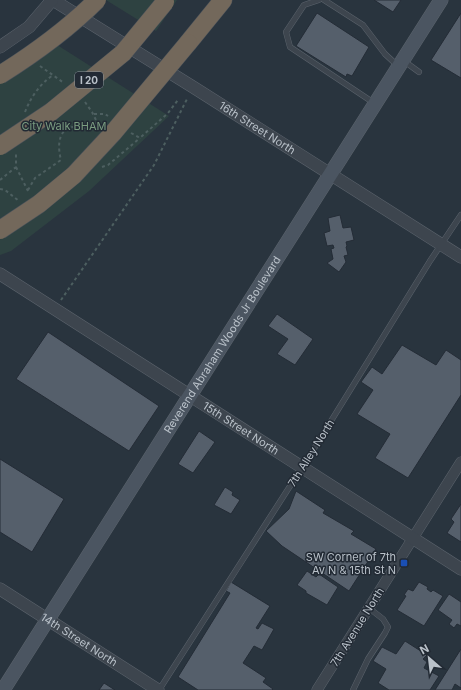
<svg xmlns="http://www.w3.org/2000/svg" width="461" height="690" viewBox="0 0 461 690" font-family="Inter,sans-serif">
<rect width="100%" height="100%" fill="#29343e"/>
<path fill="#2e4241" d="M106,0H177L156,31Z
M43,36L169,116L89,191L11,251L0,255V64Z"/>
<path fill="#555f6b" stroke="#242c36" d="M374,0H401L393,12Z
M317,13L369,47L352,76L347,74L346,77L296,46Z
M461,13V78L431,60Z
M340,215L343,228L351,227L354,240L346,242L347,246L346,247L348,255L344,256L346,262L339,272L327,263L333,259L331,249L334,248L333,245L327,246L324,233L330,231L328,218Z
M277,314L313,339L295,365L277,354L288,339L268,326Z
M48,332L159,406L129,451L16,379Z
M402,345L436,365L446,350L461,360V395L408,478L375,458L390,434L357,414L373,390L361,382L372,367L382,374Z
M199,431L215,442L193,473L178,464Z
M0,459L64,499L32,552L0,532Z
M225,487L233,492L232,495L240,500L231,514L214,505Z
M296,491L325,510L323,513L354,531L351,534L376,549L349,591L282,546L266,531L289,509Z
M461,504V542L447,533L454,522L451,519Z
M307,571L316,577L319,574L338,587L327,605L306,593V591L297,585Z
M231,582L270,606L256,628L258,629L262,623L274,629L262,650L254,646L243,663L266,678L263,682L273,689L272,690H198L178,677L230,593L226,591Z
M419,582L428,587L427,589L431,592L433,590L443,596L424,626L397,610L406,596L404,595L408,589L413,591Z
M449,594L461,602V626L457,624L454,628L449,624L452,620L438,610Z
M405,641L427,655L423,659L427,662L424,668L439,676L430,690H389L378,683L386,669L373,661L382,647L396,654Z
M461,649V688L455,684L452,690H435Z
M104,683L115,690H99Z"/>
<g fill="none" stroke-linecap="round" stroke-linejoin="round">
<g stroke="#5b636c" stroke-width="6">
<path id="service" d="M319,0L304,5L286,32L290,47L374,103
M324,0L363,25L385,54L398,66
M404,61L419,72
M159,690L310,455L430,261L461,215
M353,690L368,659L385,633L388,627L383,619L369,608"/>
</g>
<g stroke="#5b636c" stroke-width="11">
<path id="minor" d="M317,690L461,462"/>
</g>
<g stroke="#5b636c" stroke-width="13">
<g id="tertiary">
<path id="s1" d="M53,0L193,87L461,257"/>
<path d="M0,47L29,27L52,0"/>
<path id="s2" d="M0,274L461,569"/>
<path id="s3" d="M0,589L158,690"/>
</g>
</g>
<g stroke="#5b636c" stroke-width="15">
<g id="secondary">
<path id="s4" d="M3,690L441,0"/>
</g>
</g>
<g stroke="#485059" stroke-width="19">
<path id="motorway" d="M188,43L223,0"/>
</g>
<path stroke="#4d5f60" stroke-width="2" stroke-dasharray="3 3" stroke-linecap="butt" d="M40,66L64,83
M85,102L92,112L99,126
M25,112C31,97 39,85 53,75
M94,114H105L108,116
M131,133L140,138L168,113L178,100
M16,167L28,191
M102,167L108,165L140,138
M0,180L16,167V153
M0,189L5,190L19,201
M28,190L35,178L61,160C55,137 63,120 89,129L98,121
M61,300L154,165L188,97"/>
<use href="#service" stroke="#3d454e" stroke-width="5"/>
<use href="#minor" stroke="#3d454e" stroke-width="10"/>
<use href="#tertiary" stroke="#3d454e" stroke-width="12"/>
<use href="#secondary" stroke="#4b5561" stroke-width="14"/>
<use href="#motorway" stroke="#73685b" stroke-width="18"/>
<g stroke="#485059" stroke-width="19" stroke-linecap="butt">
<path id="motorway-bridge" d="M0,75C35,53 68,29 97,0
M0,146L51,112L123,53L165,2
M0,230L39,204L74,175L113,133L188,43"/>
</g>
<use href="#motorway-bridge" stroke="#73685b" stroke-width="18"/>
</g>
<rect fill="#1a4fb4" stroke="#222a34" stroke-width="1.5" x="400" y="559" width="8" height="8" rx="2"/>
<g text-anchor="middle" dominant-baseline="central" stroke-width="3" stroke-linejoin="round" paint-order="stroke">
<rect fill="#222a34" stroke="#8c949c" stroke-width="1" x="75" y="72" width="28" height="16" rx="3"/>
<g font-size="10" font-weight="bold" fill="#b9c1c9">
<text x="89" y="80">I 20</text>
</g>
<g font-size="11" fill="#7a9c80" stroke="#222a34">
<text x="64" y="126">City Walk BHAM</text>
</g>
<g font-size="11" fill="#b9c1c9" stroke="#222a34">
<text stroke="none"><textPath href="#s1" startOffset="241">16th Street North</textPath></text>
<text stroke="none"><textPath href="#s4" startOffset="409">Reverend Abraham Woods Jr Boulevard</textPath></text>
<text stroke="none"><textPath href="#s2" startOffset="286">15th Street North</textPath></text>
<text transform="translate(311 453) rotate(-58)">7th Alley North</text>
<text transform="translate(357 627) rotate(-58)">7th Avenue North</text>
<text stroke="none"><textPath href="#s3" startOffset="94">14th Street North</textPath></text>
</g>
<g font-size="11" fill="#b9c1c9" stroke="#222a34" text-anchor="end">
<text x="396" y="557">SW Corner of 7th<tspan x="396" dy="13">Av N &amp; 15th St N</tspan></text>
</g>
</g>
<g transform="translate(429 658) rotate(332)" stroke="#222a34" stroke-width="3" paint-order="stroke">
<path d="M0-3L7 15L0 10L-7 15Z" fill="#b9c1c9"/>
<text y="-6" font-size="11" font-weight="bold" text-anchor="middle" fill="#b9c1c9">N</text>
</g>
</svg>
